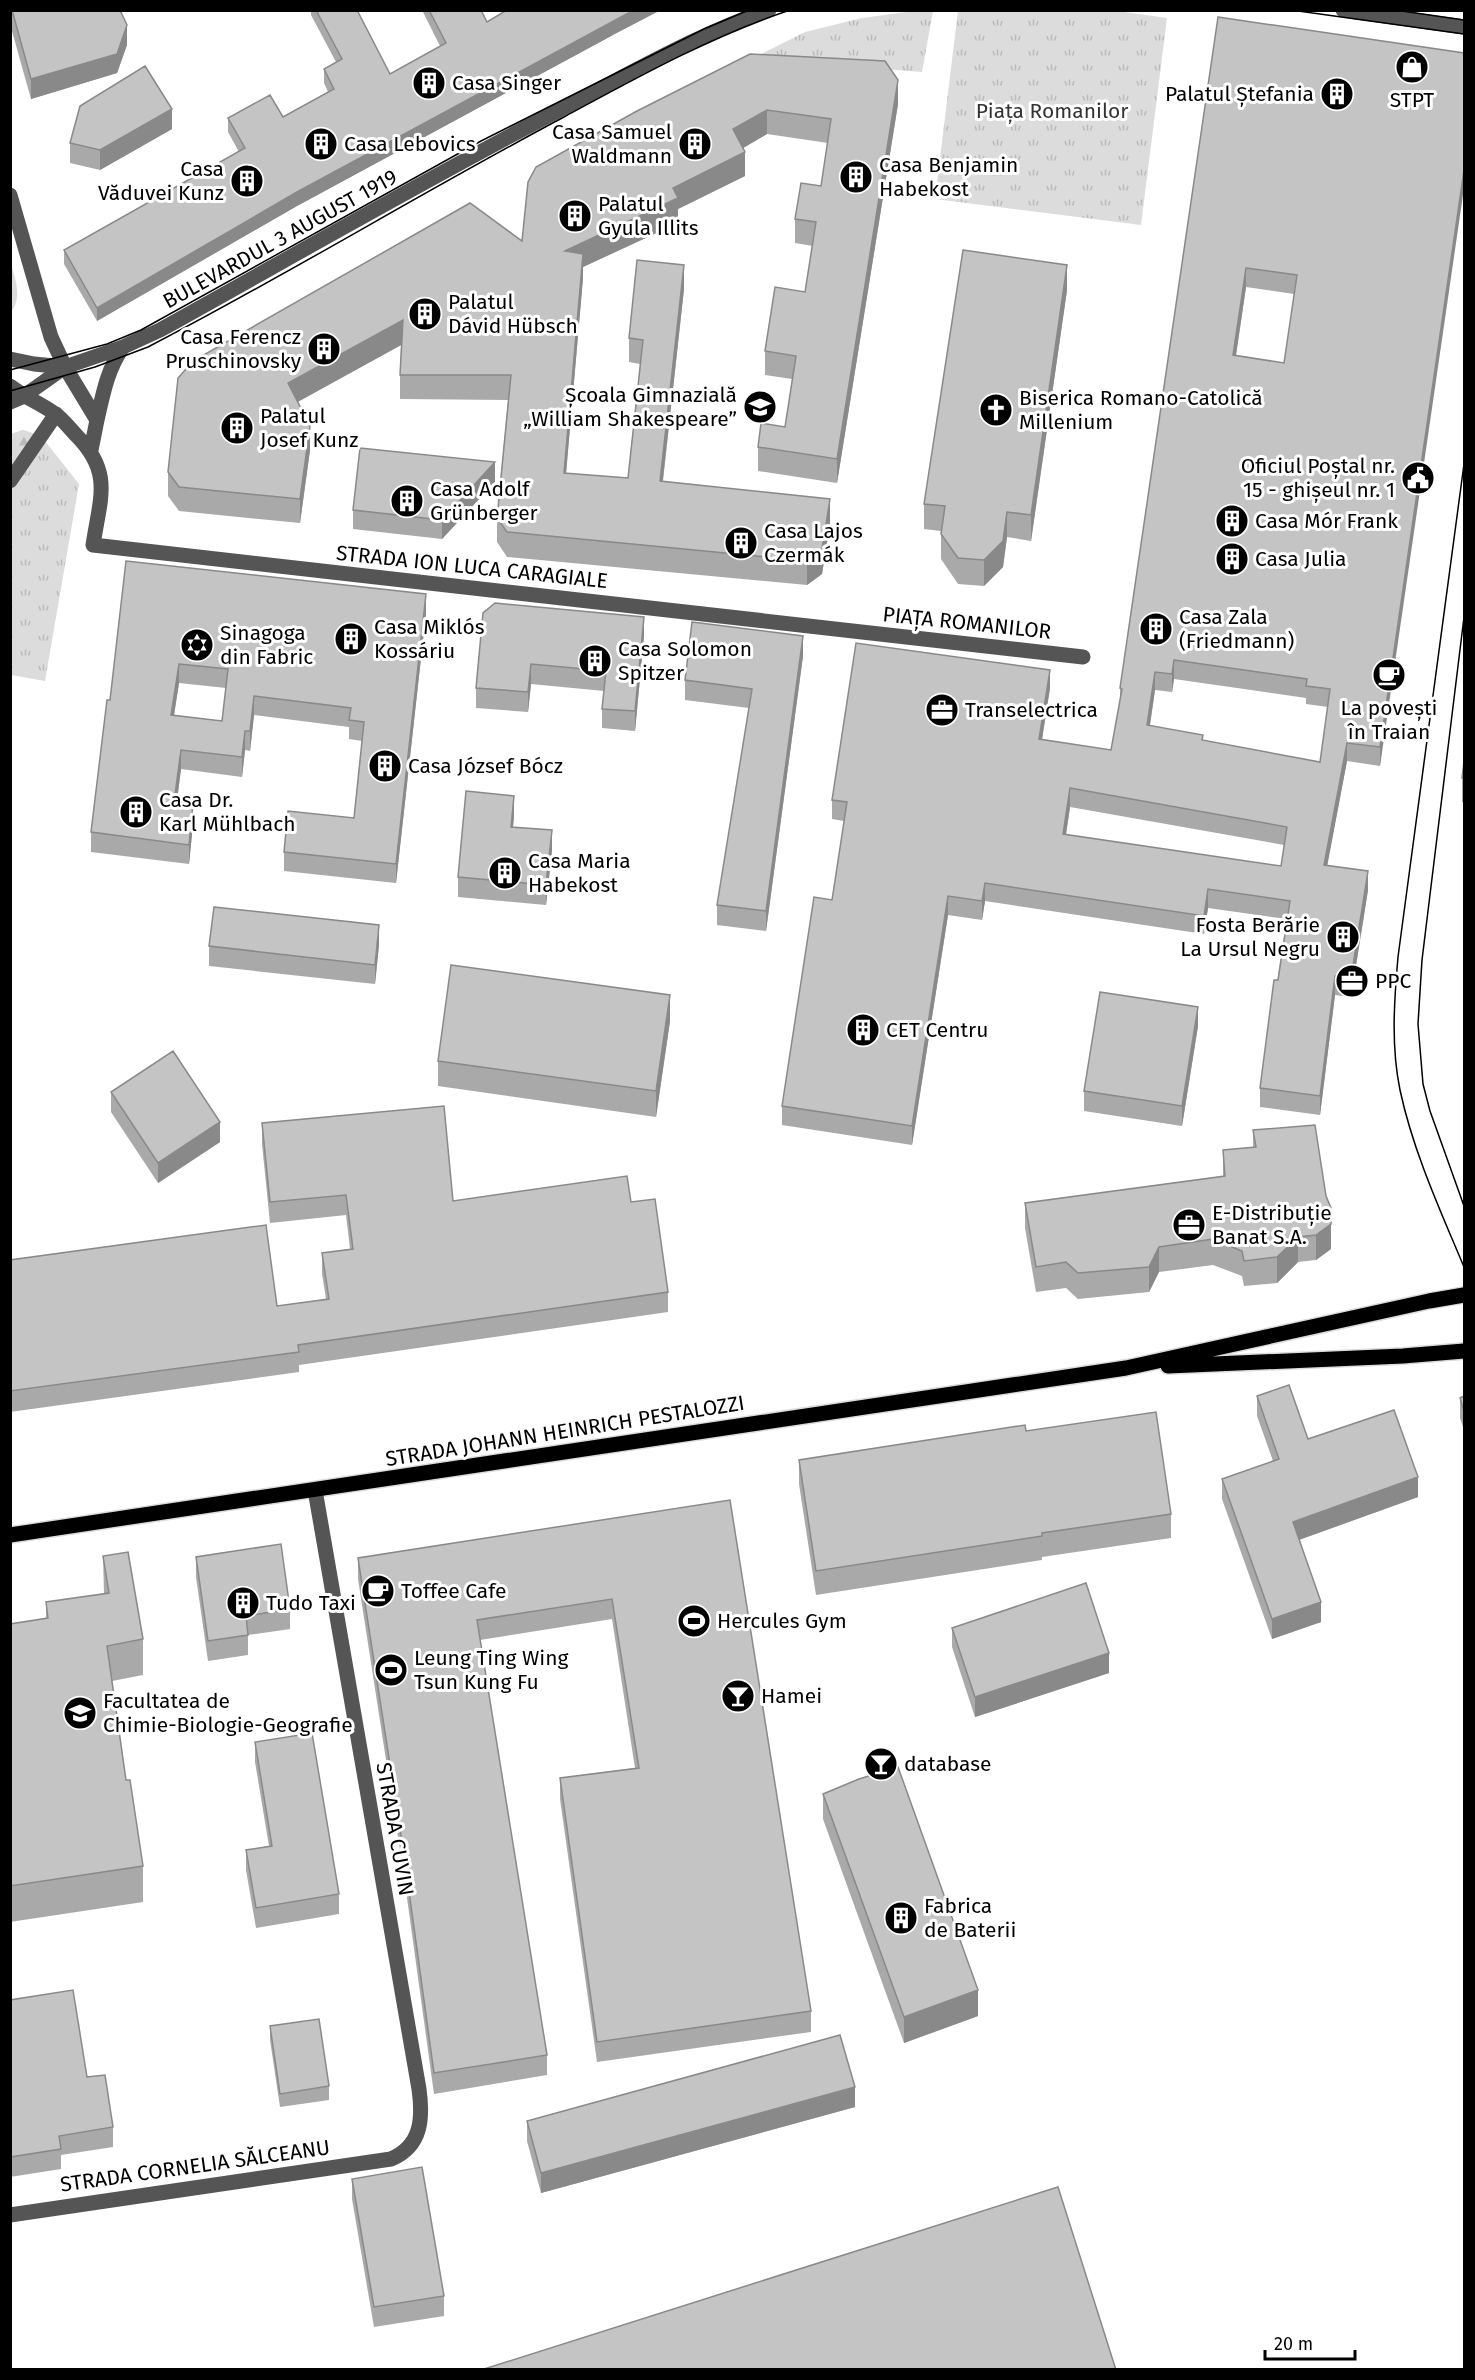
<svg xmlns="http://www.w3.org/2000/svg" width="1475" height="2380" viewBox="0 0 1475 2380" font-family="'Fira Sans',sans-serif">
<defs>
<pattern id="grass-tufts" width="24" height="20" patternUnits="userSpaceOnUse" patternTransform="scale(1.5)"><rect width="24" height="20" fill="#dcdcdc"/><path d="M3 7l-1-3M5 7V3M7 7l1-3M15 17l-1-3M17 17v-4M19 17l1-3" fill="none" stroke="#bbb"/></pattern>
<pattern id="forest-firs" width="22" height="20" patternUnits="userSpaceOnUse" patternTransform="scale(1.5)"><rect width="22" height="20" fill="#dcdcdc"/><path d="M5 1l3.5 6h-7zM16 11l3.5 6h-7z" fill="#bbb"/></pattern>
</defs>
<rect width="100%" height="100%" fill="#fff"/>
<path fill="url(#grass-tufts)" d="M1110,10L1167,18L1141,225L935,199L958,11Z
M914,11H933L922,72L751,59L805,32L862,18Z
M10,261C15,279 23,296 11,312Z
M23,430L41,436L79,484L45,681L11,675V434Z"/>
<path fill="url(#forest-firs)" d="M23,430L41,436L19,486L11,489V434Z"/>
<g fill="none" stroke-linecap="round" stroke-linejoin="round">
<g stroke="#dbdbdb" stroke-width="18">
<path id="major" d="M1168,1366L1403,1356L1464,1351
M10,1535L1126,1368L1429,1301L1464,1295"/>
</g>
<path stroke="#555" stroke-width="15" d="M1343,10L1464,27
M10,195L51,337L65,367L97,420L91,450
M10,359L34,364L65,367
M10,386C24,397 40,403 54,413C63,419 70,429 77,436C113,473 100,498 93,545L1083,657
M10,402L24,396L65,367L123,347L160,330C295,255 428,178 565,107C632,73 698,34 769,10
M97,420C103,394 107,370 123,347
M10,481L56,414
M10,2215L391,2159C422,2146 423,2118 419,2089L315,1490"/>
<use href="#major" stroke="#000" stroke-width="15"/>
<path stroke="#000" stroke-width="1.5" d="M1291,10L1464,34
M1395,10L1464,20
M10,370L107,344L141,330L481,141L704,29L749,10
M10,391L95,367L148,347C289,274 424,191 564,117C638,77 710,37 790,10
M1464,464L1398,957C1394,1002 1391,1046 1400,1090C1413,1151 1440,1210 1464,1267
M1464,617L1422,960L1418,1024L1423,1084L1430,1111L1464,1206"/>
</g>
<path fill="#a9a9a9" fill-rule="evenodd" d="M10,10H120L127,45L117,73L31,99L10,24Z
M311,10H357L390,74L440,46L422,10H481L487,22L613,35L297,206L97,321L64,264V250L239,152L228,132V118L283,117L328,92L324,83V69L336,62L311,15Z
M1218,17L1464,53L1380,766L1347,761L1327,865L1368,890L1351,997L1335,995L1320,1115L1260,1107V1088L1287,919L1208,908L1204,934L985,901L982,920L948,915L912,1145L782,1125V1106L832,900L844,821L832,819V800L1050,688L1042,740L1111,750L1120,702V688ZM1246,287L1294,294L1284,363L1236,356ZM1174,679L1306,698V704L1328,707L1320,762L1203,741L1150,725L1155,690L1172,692ZM1070,807L1284,845L1281,866L1066,835Z
M898,104L837,483L758,471V447L785,427L792,379L765,375V351L805,292L813,246L795,243V219L821,186L828,143L767,134L743,148L745,176L678,209V223L583,267V278L566,473L628,478L640,364L629,362V338L684,289L663,481L830,524L822,574L807,585L507,557L497,542V518L508,400L400,399V375L401,345L298,402L310,450L300,523L179,511L168,496V472L522,241L637,111Z
M172,129L100,170L70,163V143Z
M1067,290L1031,541L1007,537L1003,567L984,586L958,584L941,559V531L924,529V504Z
M495,482L442,539L353,529V510Z
M126,561L426,613L396,883L284,871V852L354,818L362,741L349,739V727L254,715L250,751L245,750L242,777L181,769L177,802L193,824L189,864L91,852V832L110,700ZM179,683L226,688L222,721L174,715Z
M483,613L644,636L635,731L602,728V709L604,691L531,684L528,712L476,708V688Z
M803,656L766,931L717,925V905L749,708L685,700V680Z
M1464,761V803L1462,802V778Z
M514,816L513,827L552,850L546,905L458,897V877Z
M379,945L375,984L209,966V946Z
M670,1021L656,1117L438,1086V1061Z
M1198,1026L1182,1126L1084,1111V1091Z
M111,1092L220,1142L158,1183L111,1112Z
M262,1123L453,1201L631,1202L668,1292V1312L299,1365V1372L10,1412V1260L277,1306L326,1299L322,1274V1253L350,1249L346,1215L270,1223L262,1144Z
M1253,1130L1331,1233V1249L1316,1260L1298,1262L1277,1283L1244,1286L1242,1276L1213,1265L1159,1272L1149,1292L1078,1299L1066,1288L1036,1292L1025,1228V1203L1223,1176V1150L1253,1147Z
M1257,1396L1308,1439L1418,1497L1299,1540L1321,1622L1272,1639L1222,1499V1479L1273,1461L1257,1416Z
M1464,1396V1430L1460,1418V1398Z
M1026,1431L1171,1514V1538L1042,1557V1560L816,1595L799,1484V1460Z
M730,1500L811,2011V2032L597,2062L560,1799V1778L635,1768L612,1619L480,1640L547,2055V2075L434,2094L404,1876L358,1579V1558Z
M103,1556L143,1639V1675L112,1681L126,1780L143,1866V1902L10,1922V1624L46,1619V1602L104,1594Z
M196,1557L290,1609V1629L248,1635V1655L208,1661L196,1577Z
M952,1628L1109,1673L975,1717L952,1647Z
M255,1742L339,1894V1914L256,1928L246,1870V1850L269,1846L255,1762Z
M823,1794L978,2016L904,2043L823,1819Z
M10,2000L87,2077L113,2127V2147L61,2155V2169L10,2177Z
M270,2026L329,2086V2100L280,2107L270,2040Z
M855,2107L541,2193L527,2141V2121Z
M352,2179L444,2296V2316L374,2327L352,2199Z"/>
<path fill="#898989" d="M634,10H661L613,35L297,206L97,321V308L297,192Z
M127,25V45L117,73L31,99V79Z
M898,80V104L837,483V459Z
M172,109V129L100,170V150Z
M767,110V134L733,154V129Z
M745,152V176L678,209V223L583,267V278L564,497L565,251L673,188Z
M1464,170V188L1380,766V747Z
M684,265V289L660,505V481Z
M1067,265V290L1031,541V515Z
M1246,268V287L1233,374V355Z
M403,320V344L288,407V383Z
M310,426V450L300,523V499Z
M495,462V482L442,539V520Z
M830,499V524L822,574L807,585V561Z
M1007,512V537L1003,567L984,586V560Z
M426,594V613L396,883V864Z
M644,617V636L635,731V711Z
M803,636V656L766,931V911Z
M1174,660V679L1172,692V674Z
M179,664V683L171,734V715Z
M531,664V684L528,712V692Z
M1050,670V688L1039,758V739Z
M1155,672V690L1147,744V725Z
M254,696V715L250,751V731Z
M245,731V750L242,777V757Z
M1347,743V761L1324,883V865Z
M181,750V769L174,821V802Z
M1070,788V807L1063,853V834Z
M514,796V816L511,847V827Z
M193,804V824L189,864V845Z
M552,830V850L546,905V885Z
M1368,871V890L1351,997V978Z
M985,883V901L982,920V901Z
M1208,889V908L1204,934V916Z
M948,896V915L912,1145V1126Z
M379,925V945L375,984V965Z
M1335,976V995L1320,1115V1096Z
M670,995V1021L656,1117V1091Z
M1198,1007V1026L1182,1126V1106Z
M220,1122V1142L158,1183V1163Z
M1331,1208V1249L1316,1260V1235Z
M1298,1237V1262L1277,1283V1257Z
M1159,1247V1272L1149,1292V1267Z
M1418,1477V1497L1293,1542V1522Z
M1321,1602V1622L1272,1639V1619Z
M1109,1653V1673L975,1717V1697Z
M978,1990V2016L904,2043V2017Z
M855,2087V2107L541,2193V2173Z"/>
<path fill="#c4c4c4" stroke="#898989" stroke-width="1.5" fill-rule="evenodd" d="M12,10H120L127,25L117,54L31,79Z
M316,10H357L390,74L446,43L429,10H481L487,22L507,10H634L297,192L97,308L64,250L245,148L228,118L270,95L283,117L334,89L324,69L342,59Z
M1218,17L1464,53V170L1380,747L1347,743L1324,865L1368,871L1351,978L1335,976L1320,1096L1260,1088L1274,980H1278L1290,901L1208,889L1204,916L985,883L982,901L948,896L912,1126L782,1106L814,897L832,900L847,802L832,800L856,643L1050,670L1039,739L1111,750L1122,689L1120,688ZM1246,268L1297,275L1284,363L1233,355ZM1174,660L1307,679L1306,686L1330,689L1320,762L1202,740L1203,735L1147,725L1155,672L1172,674ZM1070,788L1287,827L1281,866L1063,834Z
M750,54L885,61L898,80L837,459L758,447L761,423L785,427L796,356L765,351L775,287L805,292L816,222L795,219L801,183L821,186L831,119L767,110L733,129L745,152L673,188L678,198L565,251L583,254L564,473L628,478L643,340L629,338L637,260L684,265L660,481L830,499L822,549L807,561L507,532L497,518L511,375H400L403,320L288,383L310,426L300,499L179,487L168,472L178,378L193,361L470,203L522,241L528,182L536,167L637,111Z
M145,66L172,109L100,150L70,143L80,106Z
M963,250L1067,265L1031,515L1007,512L1003,541L984,560L958,558L941,534L945,506L924,504Z
M360,448L495,462L442,520L353,510Z
M126,561L426,594L396,864L284,852L288,811L354,818L364,722L349,720L351,708L254,696L250,731H245L242,757L181,750L174,802L193,804L189,845L91,832L107,700H110ZM179,664L228,669L222,721L171,715Z
M495,603L644,617L635,711L602,709L606,671L531,664L528,692L476,688L483,613Z
M692,622L803,636L766,911L717,905L752,689L685,680Z
M1464,761V778H1462Z
M466,791L514,796L511,827L552,830L546,885L458,877Z
M214,907L379,925L375,965L209,946Z
M451,965L670,995L656,1091L438,1061Z
M1100,992L1198,1007L1182,1106L1084,1091Z
M173,1051L220,1122L158,1163L111,1092Z
M444,1106L453,1201L627,1176L631,1202L655,1199L668,1292L298,1345L299,1352L10,1391V1260L266,1225L277,1306L329,1299L322,1253L353,1249L346,1195L270,1202L262,1123Z
M1315,1125L1326,1196L1331,1208V1224L1316,1235L1298,1237L1277,1257L1244,1261L1242,1251L1213,1239L1159,1247L1149,1267L1078,1273L1066,1262L1036,1267L1025,1203L1225,1176L1223,1150L1256,1147L1253,1130Z
M1289,1385L1308,1439L1394,1410L1418,1477L1293,1522L1321,1602L1272,1619L1222,1479L1279,1459L1257,1396Z
M1464,1396V1411L1460,1398Z
M1156,1412L1171,1514L1042,1533V1536L816,1571L799,1460L1025,1425L1026,1431Z
M730,1500L811,2011L597,2042L560,1778L639,1768L612,1599L477,1620L547,2055L434,2073L404,1855L358,1558Z
M281,1544L290,1609L246,1616L248,1635L208,1641L196,1557Z
M128,1552L143,1639L107,1646L126,1780H130L143,1866L10,1886V1624L48,1618L46,1602L109,1593L103,1556Z
M1086,1583L1109,1653L975,1697L952,1628Z
M312,1733L339,1894L256,1908L246,1850L272,1846L255,1742Z
M898,1767L978,1990L904,2017L823,1794L859,1779Z
M73,1990L87,2077L105,2075L113,2127L59,2136L61,2149L10,2157V2000Z
M319,2019L329,2086L280,2094L270,2026Z
M840,2035L855,2087L541,2173L527,2121Z
M422,2167L444,2296L374,2307L352,2179Z
M1058,2187L1116,2370H481Z"/>
<defs>
<g id="shop-disc" transform="scale(1.725)"><circle r="9.5" fill="#000" stroke="#fff"/><path d="M-5-2.5h2.3a2.7 3.5 0 0 1 5.4 0H5L5.5 6h-11ZM-1.5-2.5h3a1.5 2.3 0 0 0-3 0Z" fill="#fff"/></g>
<g id="building-disc" transform="scale(1.725)"><circle r="9.5" fill="#000" stroke="#fff"/><path d="M-4-6H4V6H1V3H-1V6H-4ZM-2.5-4.3h1.7v1.8h-1.7ZM.8-4.3h1.7v1.8H.8ZM-2.5-1h1.7V.8h-1.7ZM.8-1h1.7V.8H.8Z" fill="#fff"/></g>
<g id="school-disc" transform="scale(1.725)"><circle r="9.5" fill="#000" stroke="#fff"/><path d="M0-5L7-2L0 1L-7-2ZM-4 1L0 2.5L4 1V4Q0 6-4 4Z" fill="#fff"/></g>
<g id="church-disc" transform="scale(1.725)"><circle r="9.5" fill="#000" stroke="#fff"/><path d="M-1.2-6h2.4v3.5h3.3v2.4h-3.3V6h-2.4V-.1h-3.3v-2.4h3.3Z" fill="#fff"/></g>
<g id="civic-disc" transform="scale(1.725)"><circle r="9.5" fill="#000" stroke="#fff"/><path d="M-.6-6.5H3V-4.5H.6V-3L4-1V1h2V6H-6V1h2V-1L-.6-3ZM-1.2 2.5V6h2.4V2.5Z" fill="#fff"/></g>
<g id="synagogue-disc" transform="scale(1.725)"><circle r="9.5" fill="#000" stroke="#fff"/><path d="M0-6.5L5.6 3.2H-5.6ZM0 6.5L5.6-3.2H-5.6Z" fill="#fff"/></g>
<g id="cafe-disc" transform="scale(1.725)"><circle r="9.5" fill="#000" stroke="#fff"/><path d="M-5.5-4.5H6V0H3Q3 3.5 0 3.5H-2.5Q-5.5 3.5-5.5 0ZM3-3.2v2h1.7v-2ZM-6 4.5H4V6H-6Z" fill="#fff"/></g>
<g id="office-disc" transform="scale(1.725)"><circle r="9.5" fill="#000" stroke="#fff"/><path d="M-6-3h4V-5.5h4V-3h4V5H-6ZM-1-4.5V-3h2v-1.5ZM-6 0V1H6V0Z" fill="#fff"/></g>
<g id="stadium-disc" transform="scale(1.725)"><circle r="9.5" fill="#000" stroke="#fff"/><path d="M0-5a6.5 5 0 1 0 0 10a6.5 5 0 1 0 0-10ZM-3.5-1.8h7v3.6h-7Z" fill="#fff"/></g>
<g id="bar-disc" transform="scale(1.725)"><circle r="9.5" fill="#000" stroke="#fff"/><path d="M-6-5H6L.8 .8V4.5H3.5V6h-7V4.5H-.8V.8Z" fill="#fff"/></g>
<g id="university-disc" transform="scale(1.725)"><circle r="9.5" fill="#000" stroke="#fff"/><path d="M0-5L7-2L0 1L-7-2ZM-4 1L0 2.5L4 1V4Q0 6-4 4Z" fill="#fff"/></g>
</defs>
<g fill-rule="evenodd">
<use href="#shop-disc" x="1412" y="67"/>
<use href="#building-disc" x="429" y="83"/>
<use href="#building-disc" x="1337" y="94"/>
<use href="#building-disc" x="321" y="144"/>
<use href="#building-disc" x="695" y="144"/>
<use href="#building-disc" x="856" y="177"/>
<use href="#building-disc" x="247" y="181"/>
<use href="#building-disc" x="575" y="216"/>
<use href="#building-disc" x="425" y="314"/>
<use href="#building-disc" x="324" y="349"/>
<use href="#school-disc" x="760" y="407"/>
<use href="#church-disc" x="996" y="410"/>
<use href="#building-disc" x="237" y="428"/>
<use href="#civic-disc" x="1418" y="478"/>
<use href="#building-disc" x="407" y="501"/>
<use href="#building-disc" x="1232" y="521"/>
<use href="#building-disc" x="741" y="543"/>
<use href="#building-disc" x="1232" y="559"/>
<use href="#building-disc" x="1156" y="629"/>
<use href="#building-disc" x="351" y="639"/>
<use href="#synagogue-disc" x="197" y="645"/>
<use href="#building-disc" x="595" y="661"/>
<use href="#cafe-disc" x="1389" y="675"/>
<use href="#office-disc" x="942" y="710"/>
<use href="#building-disc" x="385" y="766"/>
<use href="#building-disc" x="136" y="812"/>
<use href="#building-disc" x="505" y="873"/>
<use href="#building-disc" x="1343" y="937"/>
<use href="#office-disc" x="1352" y="981"/>
<use href="#building-disc" x="863" y="1030"/>
<use href="#office-disc" x="1189" y="1225"/>
<use href="#cafe-disc" x="378" y="1591"/>
<use href="#building-disc" x="243" y="1603"/>
<use href="#stadium-disc" x="694" y="1621"/>
<use href="#stadium-disc" x="391" y="1670"/>
<use href="#bar-disc" x="738" y="1696"/>
<use href="#university-disc" x="80" y="1713"/>
<use href="#bar-disc" x="881" y="1764"/>
<use href="#building-disc" x="901" y="1918"/>
</g>
<g text-anchor="middle" dominant-baseline="central" stroke-width="6" stroke-linejoin="round" paint-order="stroke">
<g font-size="21" fill="#000" stroke="#fff" text-anchor="start">
<text x="452" y="83">Casa Singer</text>
<text x="1314" y="94" text-anchor="end">Palatul Ștefania</text>
<text x="1412" y="100" text-anchor="middle">STPT</text>
<text x="672" y="132" text-anchor="end">Casa Samuel<tspan x="672" dy="24">Waldmann</tspan></text>
<text x="344" y="144">Casa Lebovics</text>
<text x="879" y="165">Casa Benjamin<tspan x="879" dy="24">Habekost</tspan></text>
<text x="224" y="169" text-anchor="end">Casa<tspan x="224" dy="24">Văduvei Kunz</tspan></text>
<text x="598" y="204">Palatul<tspan x="598" dy="24">Gyula Illits</tspan></text>
<text x="448" y="302">Palatul<tspan x="448" dy="24">Dávid Hübsch</tspan></text>
<text x="301" y="337" text-anchor="end">Casa Ferencz<tspan x="301" dy="24">Pruschinovsky</tspan></text>
<text x="737" y="395" text-anchor="end">Școala Gimnazială<tspan x="737" dy="24">„William Shakespeare”</tspan></text>
<text x="1019" y="398">Biserica Romano-Catolică<tspan x="1019" dy="24">Millenium</tspan></text>
<text x="260" y="416">Palatul<tspan x="260" dy="24">Josef Kunz</tspan></text>
<text x="1395" y="466" text-anchor="end">Oficiul Poștal nr.<tspan x="1395" dy="24">15 - ghișeul nr. 1</tspan></text>
<text x="430" y="489">Casa Adolf<tspan x="430" dy="24">Grünberger</tspan></text>
<text x="1255" y="521">Casa Mór Frank</text>
<text x="764" y="531">Casa Lajos<tspan x="764" dy="24">Czermák</tspan></text>
<text x="1255" y="559">Casa Julia</text>
<text x="1179" y="617">Casa Zala<tspan x="1179" dy="24">(Friedmann)</tspan></text>
<text x="374" y="627">Casa Miklós<tspan x="374" dy="24">Kossáriu</tspan></text>
<text x="220" y="633">Sinagoga<tspan x="220" dy="24">din Fabric</tspan></text>
<text x="618" y="649">Casa Solomon<tspan x="618" dy="24">Spitzer</tspan></text>
<text x="1389" y="708" text-anchor="middle">La povești<tspan x="1389" dy="24">în Traian</tspan></text>
<text x="965" y="710">Transelectrica</text>
<text x="408" y="766">Casa József Bócz</text>
<text x="159" y="800">Casa Dr.<tspan x="159" dy="24">Karl Mühlbach</tspan></text>
<text x="528" y="861">Casa Maria<tspan x="528" dy="24">Habekost</tspan></text>
<text x="1320" y="925" text-anchor="end">Fosta Berărie<tspan x="1320" dy="24">La Ursul Negru</tspan></text>
<text x="1375" y="981">PPC</text>
<text x="886" y="1030">CET Centru</text>
<text x="1212" y="1213">E-Distribuție<tspan x="1212" dy="24">Banat S.A.</tspan></text>
<text x="401" y="1591">Toffee Cafe</text>
<text x="266" y="1603">Tudo Taxi</text>
<text x="717" y="1621">Hercules Gym</text>
<text x="414" y="1658">Leung Ting Wing<tspan x="414" dy="24">Tsun Kung Fu</tspan></text>
<text x="761" y="1696">Hamei</text>
<text x="103" y="1701">Facultatea de<tspan x="103" dy="24">Chimie-Biologie-Geografie</tspan></text>
<text x="904" y="1764">database</text>
<text x="924" y="1906">Fabrica<tspan x="924" dy="24">de Baterii</tspan></text>
</g>
<g font-size="21" fill="#333" stroke="#fff">
<text x="1052" y="111">Piața Romanilor</text>
</g>
<g font-size="21" fill="#000" stroke="#fff">
<text transform="translate(280 239) rotate(-29)">BULEVARDUL 3 AUGUST 1919</text>
<text transform="translate(472 567) rotate(6)">STRADA ION LUCA CARAGIALE</text>
<text transform="translate(967 623) rotate(6)">PIAȚA ROMANILOR</text>
<text transform="translate(565 1431) rotate(-9)">STRADA JOHANN HEINRICH PESTALOZZI</text>
<text transform="translate(395 1829) rotate(80)">STRADA CUVIN</text>
<text transform="translate(195 2166) rotate(-8)">STRADA CORNELIA SĂLCEANU</text>
</g>
</g>
<rect width="1475" height="2380" fill="none" stroke="#000000" stroke-width="24"/>
<path d="M1265 2350v9h90v-9" fill="none" stroke="#000000" stroke-width="3"/>
<text x="1274" y="2350" font-size="18" fill="#000000" stroke="#ffffff" stroke-width="4.5" paint-order="stroke">20 m</text>
</svg>
